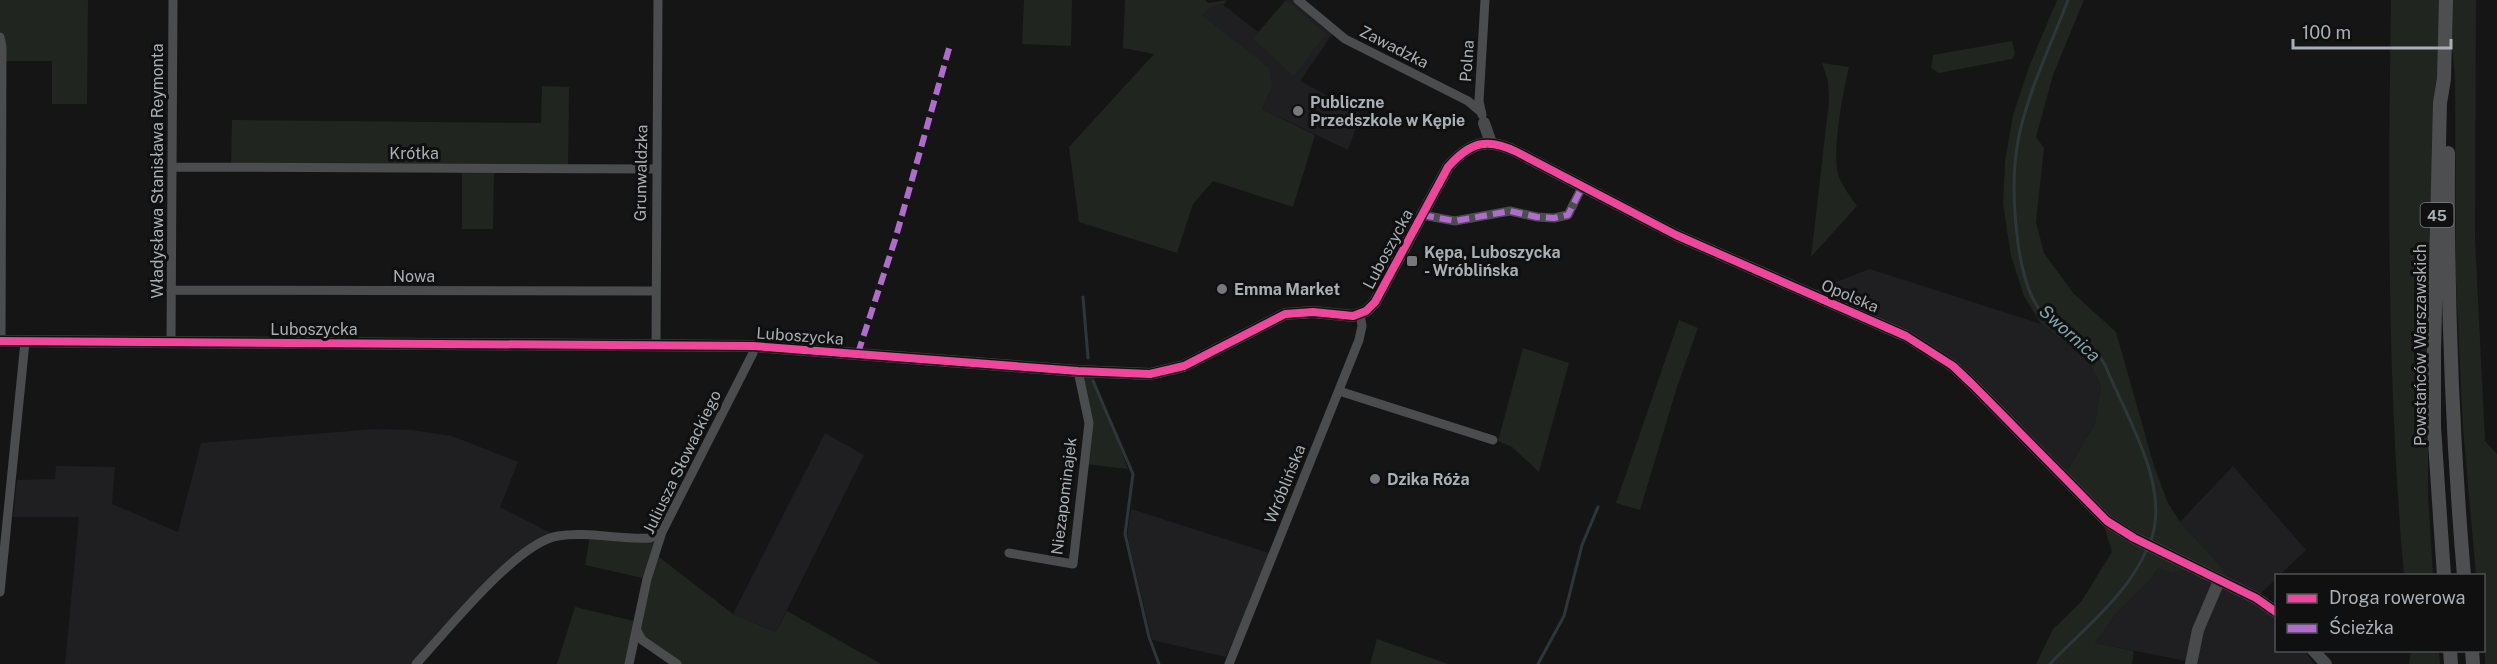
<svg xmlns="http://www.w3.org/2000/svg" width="2497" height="664" viewBox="0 0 2497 664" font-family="'Public Sans',sans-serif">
<rect width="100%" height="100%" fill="#151516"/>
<path fill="#1f1f21" d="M1286,0H1298L1335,30L1300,81L1361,114L1348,150L1262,109L1272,88L1203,16L1209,9L1221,3L1258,32Z
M1870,269L2041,324L2088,360L2101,386L2095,423L2063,478L1953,366L1807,293Z
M375,429L412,430L452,436L518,462L500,507L557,536L531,547L416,664H65L79,517H13L17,480L55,479L56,466L115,467L112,504L178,532L201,443Z
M825,433L864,455L776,632L733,614Z
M2233,466L2306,550L2280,575L2276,576V579L2256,598L2276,612V650L2305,651L2314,664H2191V662L2095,643L2116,614L2151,579L2158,568L2193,567L2225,571L2180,522Z
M1131,509L1272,554L1226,657L1152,640L1127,535Z"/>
<path fill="#202520" d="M0,0H88L87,104H52V61H0Z
M1024,0H1072L1071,46L1022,44Z
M1125,0H1205L1208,3L1227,0L1223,5L1221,3L1209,9L1203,16L1269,68L1272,88L1262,109L1315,135L1293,207L1213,181L1193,204L1177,253L1079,222L1069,147L1154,54L1123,48Z
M1286,0L1326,34L1294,76L1253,39Z
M2057,0H2084L2053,75L2036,137L2044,148L2036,222L2044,253L2073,293L2116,332L2154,466L2168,503L2180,522L2225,571L2219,581L2193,567L2172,573L2158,568L2151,579L2116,614L2095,643L2134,651L2132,664H2036L2053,629L2081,602L2112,552L2101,516L2063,478L2095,423L2101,386L2088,360L2041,324L2024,296L2011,256L2003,204L2005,161L2013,115L2029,67Z
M2391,0H2476L2475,240L2485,441L2497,454V664H2485L2484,576L2476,575L2463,428L2456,282L2455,74L2447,2L2428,349V495L2433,575H2404C2387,384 2388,192 2391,0Z
M2012,41L2015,54L2012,59L1939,73L1931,68L1933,55Z
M1822,63L1849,67C1843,93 1832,150 1838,174C1842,186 1850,196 1857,206L1811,257L1829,102L1828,81Z
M542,86L569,87L568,169L494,172L493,229H462V169L231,168L232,120L541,123Z
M1679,320L1698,328L1677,387L1640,510L1616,503Z
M1523,348L1569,363L1539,472L1512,447L1498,441Z
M1078,371L1092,372L1128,469L1085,464L1089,423Z
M590,536H656L655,554L733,614L776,632L787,611L881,664H677L637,632L629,664H557L575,607L638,622L647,579L585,565Z
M1377,639L1448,664H1370Z
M2411,651H2439L2440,664H2409Z"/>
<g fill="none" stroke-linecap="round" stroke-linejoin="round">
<path stroke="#2d373a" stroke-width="3" d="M2068,0C2051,45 2024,100 2017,147C2012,179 2014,212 2018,243C2021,265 2026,291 2039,309C2054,329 2080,341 2100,357L2105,365C2126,417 2172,487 2150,543
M1083,297L1088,358
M1093,381L1133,474L1125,534L1149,637L1159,664
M1538,664L1564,616L1582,545L1598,507
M2050,664C2084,628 2127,596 2147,549"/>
<path stroke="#4a4c4e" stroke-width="9" d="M1298,0L1345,39L1468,101L1481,112
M0,37L2,47L1,341
M1482,115L1479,101L1485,0
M172,167L656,169
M1422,215L1455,221L1510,211L1537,217L1554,218L1568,215L1583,185
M171,290L656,291
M171,342L173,0
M656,346L658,0
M1339,391L1493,440
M1009,553L1073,564L1089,423L1078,371
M0,592L25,342
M637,631L642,640L677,664
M416,664C446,632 517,542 558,536C588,531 620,540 650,538L662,532
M629,664L647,579L662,532L753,353V346
M1229,664L1359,340L1362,326L1360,314"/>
<path stroke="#494a4c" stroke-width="12" d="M1484,123L1491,143
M0,341L753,346L1078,371L1150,374L1184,366L1285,314L1313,312L1353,316L1366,311L1375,302L1448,167C1470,142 1487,137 1517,152L1676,235L1906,336L1953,366L1973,385L2107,521L2134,538L2256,598L2276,612
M2313,650L2326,664
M2191,664L2198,630L2219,581"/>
<path stroke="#4c4e50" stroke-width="14" d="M2448,153C2447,294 2452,435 2464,576
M2444,576L2434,427V351L2440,103L2444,79L2446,0
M2450,650L2451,664
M2472,650L2473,664"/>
<path stroke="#b06ccc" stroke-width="6" stroke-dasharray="12 6" stroke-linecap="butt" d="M1422,215L1455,221L1510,211L1537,217L1554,218L1568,215L1583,185
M858,353L895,240L950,45"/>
<g stroke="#101011" stroke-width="11">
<path id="cycleway" d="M0,341L753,346L1078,371L1150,374L1184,366L1285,314L1313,312L1353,316L1366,311L1375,302L1448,167C1470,142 1487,137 1517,152L1676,235L1906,336L1953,366L1973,385L2107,521L2134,538L2256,598L2276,612"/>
</g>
<use href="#cycleway" stroke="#ed469a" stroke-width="8"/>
</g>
<g fill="#75797d" stroke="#101011" stroke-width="2">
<circle cx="1298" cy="111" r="6"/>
<rect x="1406" y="255" width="12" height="12" rx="3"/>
<circle cx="1222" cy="289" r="6"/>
<circle cx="1375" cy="479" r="6"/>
</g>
<g text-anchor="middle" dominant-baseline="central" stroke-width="6" stroke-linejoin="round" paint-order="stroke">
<rect fill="#101011" stroke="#7a7f84" stroke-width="1.5" x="2420.5" y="203" width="33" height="24" rx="4.5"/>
<g font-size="15" font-weight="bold" fill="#a8afb5">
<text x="2437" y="215">45</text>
</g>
<g font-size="16" fill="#a8afb5" stroke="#101011">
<text transform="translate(1394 47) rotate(27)">Zawadzka</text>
<text transform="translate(1467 61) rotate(-86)">Polna</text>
<text x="414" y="153">Krótka</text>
<text transform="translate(157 171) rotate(-90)">Władysława Stanisława Reymonta</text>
<text transform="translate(641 173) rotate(-89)">Grunwaldzka</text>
<text transform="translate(1388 249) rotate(-62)">Luboszycka</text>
<text x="414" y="276">Nowa</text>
<text transform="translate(1850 296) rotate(23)">Opolska</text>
<text x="314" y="329">Luboszycka</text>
<text transform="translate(800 336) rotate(4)">Luboszycka</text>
<text transform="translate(2420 345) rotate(-90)">Powstańców Warszawskich</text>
<text transform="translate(682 462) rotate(-64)">Juliusza Słowackiego</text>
<text transform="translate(1285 484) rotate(-68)">Wróblińska</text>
<text transform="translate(1064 496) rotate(-83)">Niezapominajek</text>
</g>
<g font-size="16" font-weight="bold" fill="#a8afb5" stroke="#101011" text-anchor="start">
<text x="1310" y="102">Publiczne<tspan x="1310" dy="18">Przedszkole w Kępie</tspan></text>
<text x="1424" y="252">Kępa, Luboszycka<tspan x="1424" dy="18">- Wróblińska</tspan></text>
<text x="1234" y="289">Emma Market</text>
<text x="1387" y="479">Dzika Róża</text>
</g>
<g font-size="18" font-style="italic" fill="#82a3ad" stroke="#101011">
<text transform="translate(2070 333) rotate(42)">Swornica</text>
</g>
</g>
<rect x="2275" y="574" width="210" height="78" fill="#101011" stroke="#4d5053" stroke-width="1.5"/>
<rect x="2287" y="594" width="30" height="9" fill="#ed469a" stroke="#4d5053" stroke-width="1.5"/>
<text x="2329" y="604" font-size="18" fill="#a8afb5">Droga rowerowa</text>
<rect x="2287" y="624" width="30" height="9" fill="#b06ccc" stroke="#4d5053" stroke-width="1.5"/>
<text x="2329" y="634" font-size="18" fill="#a8afb5">Ścieżka</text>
<path d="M2293 39v9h158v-9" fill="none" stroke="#a8afb5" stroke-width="3"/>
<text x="2302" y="39" font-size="18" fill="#a8afb5" stroke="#101011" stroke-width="4.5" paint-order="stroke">100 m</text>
</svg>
